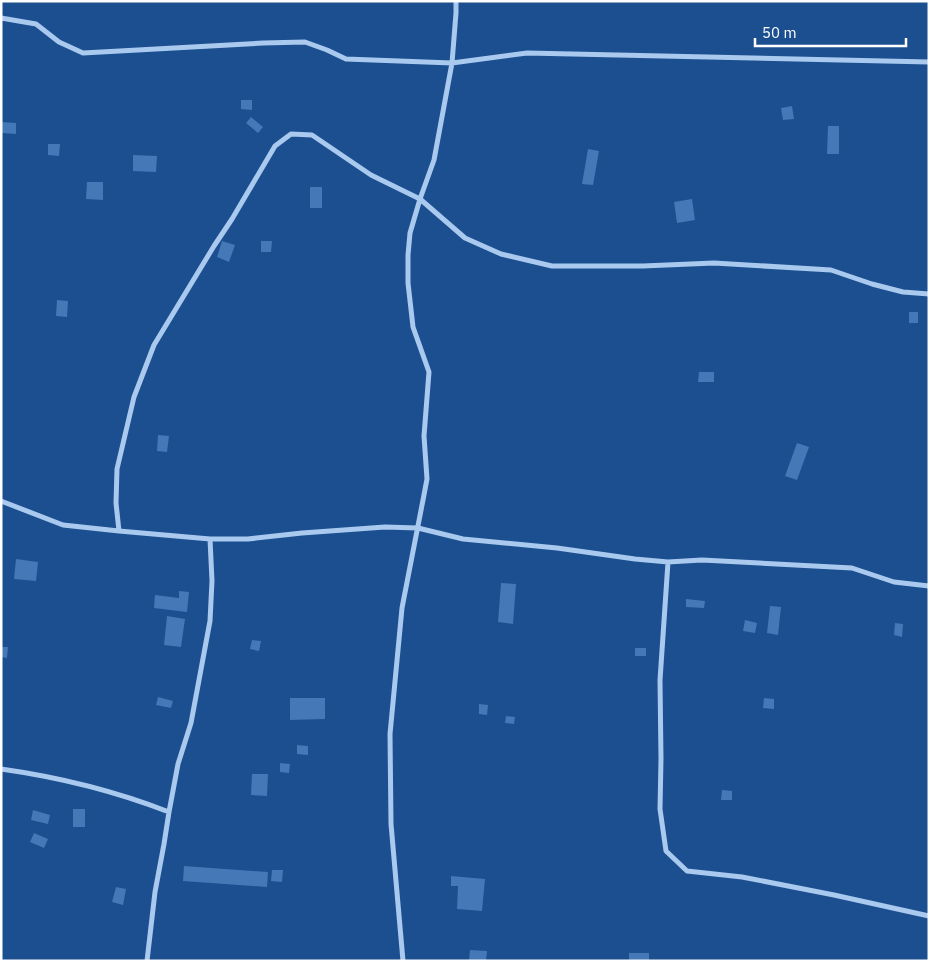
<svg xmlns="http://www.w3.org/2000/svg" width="930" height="962" viewBox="0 0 930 962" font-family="'IBM Plex Sans',sans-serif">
<rect width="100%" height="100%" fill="#1b4f8f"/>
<path fill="#4478b7" d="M241,100H252V110L241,109Z
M792,106L794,119L783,120L781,108Z
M251,117L263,127L258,133L246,123Z
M1,122L16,123V134L1,133Z
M828,126H839V154H827Z
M48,144H60L59,156L48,155Z
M588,149L599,151L593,185L582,184Z
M133,155L157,156L156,172L133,171Z
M87,182H103V200L86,199Z
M310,187H322V208H310Z
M692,199L695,220L677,223L674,202Z
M222,241L235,245L229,262L217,257Z
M261,241H272L271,252H261Z
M57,300L68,301L67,317L56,316Z
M909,312H918V323H909Z
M699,372H714V382H698Z
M158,435L169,436L167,452L157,451Z
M797,443L809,447L797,480L785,476Z
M16,559L38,562L36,581L14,579Z
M501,583L516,584L513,624L498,622Z
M179,591L189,592L187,612L154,608L155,595L179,598Z
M686,599L705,601L704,608L686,607Z
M770,606L781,607L778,635L767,633Z
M167,616L185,619L181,647L164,645Z
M745,620L757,623L755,633L743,631Z
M895,623L903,624L902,637L894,635Z
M252,640L261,641L259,651L250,649Z
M1,647H8L7,658L1,657Z
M635,648H646V656H635Z
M158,697L173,701L171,708L156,705Z
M290,698H325V719L290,720Z
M764,698L774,699V709L763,708Z
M479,704L488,705L487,715L479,714Z
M506,716L515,717L514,724L505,723Z
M297,745L308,746V755L297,754Z
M280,763L290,764L289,773L280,772Z
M252,774H268L267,796L251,795Z
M722,790L732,791V800H721Z
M73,809H85V827H73Z
M33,810L50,815L48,824L31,820Z
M34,833L48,839L44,848L30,842Z
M184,866L268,872L267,887L183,881Z
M272,870H283L282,882L271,881Z
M451,876L485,879L482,911L457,909L458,886H451Z
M116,887L126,889L123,905L112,902Z
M470,950L487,951L486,961H469Z
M629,953H649V961H629Z"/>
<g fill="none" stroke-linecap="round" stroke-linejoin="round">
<path stroke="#a9c9ee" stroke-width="5" d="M1,18L36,24L59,42L83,53L263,43L305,42L327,50L346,59L452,63L527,53L929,62
M1,501L63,525L119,531L210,539H248L302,533L385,527L418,528L463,539L557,548L635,559L668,562L702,560L852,568L894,582L929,586
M119,531L116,503L117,469L134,397L154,345L214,246L232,219L275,146L291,134L312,135L371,175L420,199L465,238L501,254L552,266H643L714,263L831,270L872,284L903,292L929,294
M668,562L660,680L661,759L660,809L666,851L687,871L742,877L834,895L929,916
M1,769C58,777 115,791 169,812
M147,961L155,892L164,844L169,812L178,764L191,723L210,621L212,581L210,539
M403,961L391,824L390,734L402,608L423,500L427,479L424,436L429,372L413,327L408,283V255L410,233L420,199L434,160L452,63L456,13V1"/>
</g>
<rect width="930" height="962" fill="none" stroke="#ffffff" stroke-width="5"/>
<path d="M755 38v8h151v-8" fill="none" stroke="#ffffff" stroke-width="2.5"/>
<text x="762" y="38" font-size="15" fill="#ffffff" stroke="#1b4f8f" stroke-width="4" paint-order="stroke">50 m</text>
</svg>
